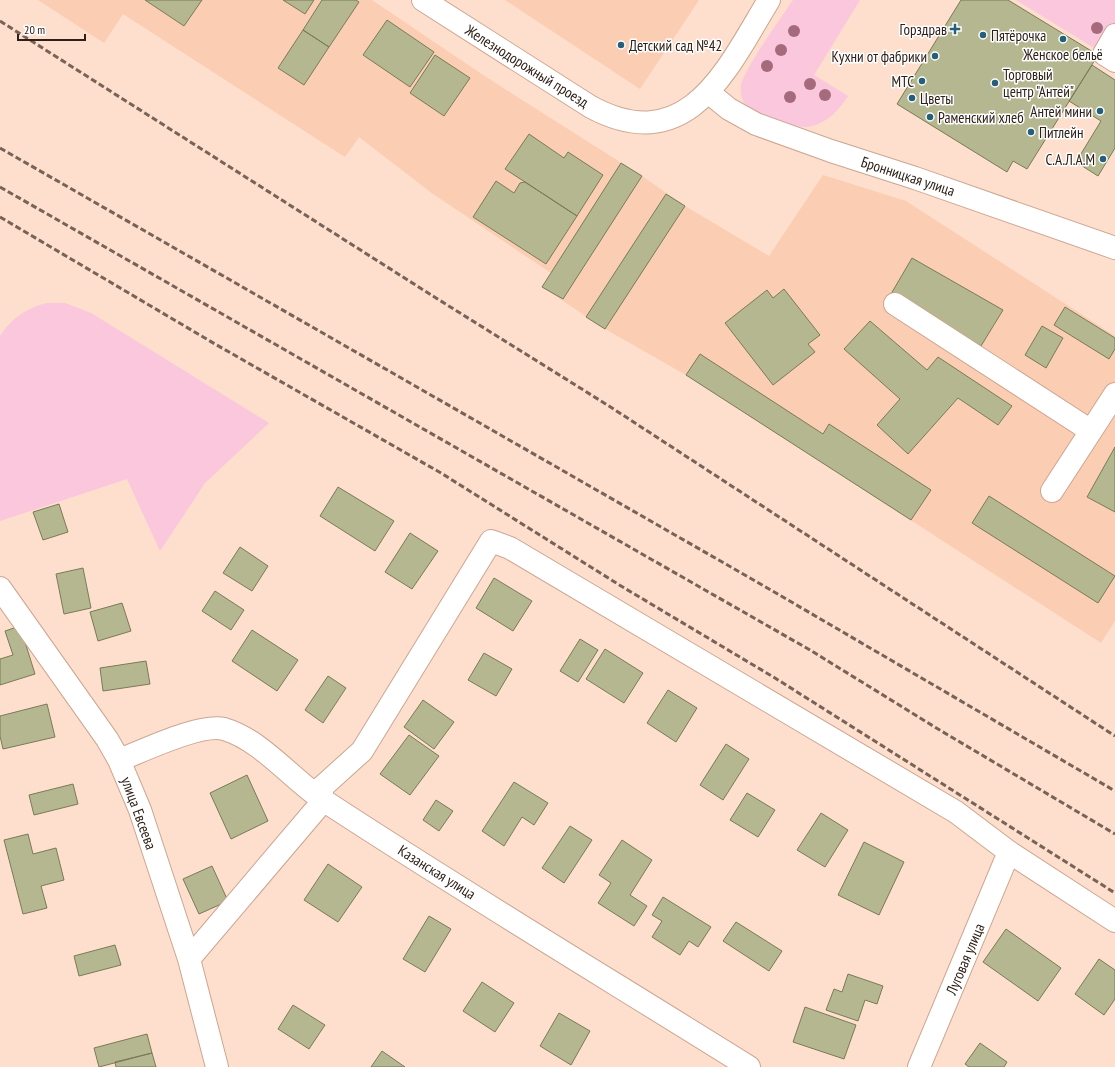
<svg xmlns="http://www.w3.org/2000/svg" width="1115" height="1067" viewBox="0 0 1115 1067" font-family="'PT Sans Narrow',sans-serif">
<rect width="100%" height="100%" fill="#fedecc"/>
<path fill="#fbcdb3" d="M38,0H372L483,75L642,176L685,206L769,256L823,175L906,201L1115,336V621L1101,643L686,375L605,329L542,287L551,273L433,194L359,137L345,157L123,14L104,43Z
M505,0H699L640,89Z"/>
<path fill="#fac7dd" d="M793,0H860L814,75L848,96C839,110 828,122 812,126C796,131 757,118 746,106C742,101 740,93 741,86C743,70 782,17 793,0Z
M1016,0H1115V35L1104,54Z
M47,303H65L91,313L269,423L205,483L160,551L127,479L0,521V336C12,318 26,308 47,303Z"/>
<path fill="#b4b790" stroke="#797b56" d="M145,0H202L184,26Z
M283,0H314L305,14Z
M322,0H356L359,2L329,47L303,30Z
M961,0H1008L1098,55L1027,169L1013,161L1007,172L897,104Z
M387,20L434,52L410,87L363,55Z
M303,30L329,47L304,85L278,68Z
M435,55L470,78L444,116L410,93Z
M1092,65L1115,80V148L1098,176L1076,162L1101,121L1069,101Z
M529,134L564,158L568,152L603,175L577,216L505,169Z
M621,163L642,176L563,299L542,287Z
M496,181L514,193L520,183L525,182L577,216L546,264L473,217Z
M666,194L685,206L605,329L586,317Z
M912,258L1003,310L981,346L891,294Z
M784,289L820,335L808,344L815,352L773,385L725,323L767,290L773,298Z
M1065,307L1115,338V349L1109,359L1054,325Z
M870,321L927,370L938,357L1012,406L998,425L958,398L908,454L877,425L900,399L844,349Z
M1042,326L1063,338L1046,368L1025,355Z
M700,354L823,434L829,424L931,490L911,520L686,375Z
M1115,447V512L1087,497Z
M338,487L394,521L375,551L320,516Z
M989,496L1115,576L1098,603L972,523Z
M59,504L68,532L43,540L33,512Z
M410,533L438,551L412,589L385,572Z
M240,547L268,566L252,591L223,573Z
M83,568L91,608L64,614L56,574Z
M494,578L532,601L513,631L476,608Z
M215,591L244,610L231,630L202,611Z
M122,603L131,631L98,641L90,612Z
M20,626L35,674L0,685V659L13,655L5,631Z
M252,630L298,660L277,691L232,661Z
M580,639L598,650L578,682L560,671Z
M605,649L643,673L624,703L586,679Z
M484,653L512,669L496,696L468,680Z
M146,661L150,684L103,691L100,668Z
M328,676L346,688L323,723L305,710Z
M668,690L697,708L676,742L647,723Z
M423,700L454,722L434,749L404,727Z
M47,704L55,737L3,749L0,736V716Z
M409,735L439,756L410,795L380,774Z
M726,744L749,759L723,800L700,785Z
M247,775L268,821L231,839L210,793Z
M514,782L548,803L534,825L522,817L504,846L482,831Z
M73,784L78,804L34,815L29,795Z
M747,793L775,810L758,837L730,820Z
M436,800L453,811L439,831L423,820Z
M821,813L848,830L825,867L797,850Z
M570,826L592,840L564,883L542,868Z
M28,834L33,854L56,848L64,880L41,886L47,908L23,914L4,840Z
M622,840L652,860L630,895L647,906L634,926L598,903L611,883L599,875Z
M864,842L904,862L879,915L838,895Z
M328,864L362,887L338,922L304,900Z
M212,866L228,901L199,914L183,879Z
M663,897L711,927L698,947L689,941L680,955L652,937L662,921L652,915Z
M429,916L451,929L425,972L403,959Z
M736,922L782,951L769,971L723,941Z
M1006,929L1061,968L1038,1001L983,962Z
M115,945L121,965L79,976L74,956Z
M1099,959L1115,970V999L1104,1015L1075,994Z
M848,974L883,986L877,1004L865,1000L858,1021L826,1010L834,989L842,992Z
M482,982L514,1003L495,1032L463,1011Z
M293,1005L325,1025L309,1049L278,1029Z
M805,1007L856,1025L844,1059L793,1042Z
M559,1013L590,1031L571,1065L540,1046Z
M147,1034L152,1053L99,1067L94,1048Z
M980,1043L1007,1062L1004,1067H969L965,1064Z
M382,1051L405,1067H371Z
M152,1053L156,1067H116L115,1062Z"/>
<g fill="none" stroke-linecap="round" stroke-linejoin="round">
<g stroke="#cba691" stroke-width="24">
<path id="minor" d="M423,0L591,107C688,159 727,69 769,0
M1115,35L1104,54L1115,61
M708,92L729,109L756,124L831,151L915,178L1115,248
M895,304L1091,431
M1052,491L1115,394
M0,588L107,739L119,760L140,810L189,959L217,1067
M119,760C143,751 200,723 224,729C262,740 293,781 326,802C465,893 608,979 749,1067
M189,959L323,801L321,788L362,751L491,541L510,548L956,812L1009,852L1115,921
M919,1067L1009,852"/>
</g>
<use href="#minor" stroke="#fff" stroke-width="22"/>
<path stroke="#786358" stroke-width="3" stroke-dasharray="6 3" stroke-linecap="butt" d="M0,21L436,298L609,406L1115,736
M0,148L764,586L1115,791
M0,187L810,650L938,729L1115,834
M0,217L215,344L441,473L621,586L775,678L1115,893"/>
</g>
<g fill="#a56a7c">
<circle cx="1097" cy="28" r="6"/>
<circle cx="794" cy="31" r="6"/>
<circle cx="781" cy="50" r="6"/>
<circle cx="767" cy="66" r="6"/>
<circle cx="810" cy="84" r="6"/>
<circle cx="825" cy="95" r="6"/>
<circle cx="790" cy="97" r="6"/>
</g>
<g fill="#265f79" stroke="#fff" stroke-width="1.5">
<path d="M953 23h4v4h4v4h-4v4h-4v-4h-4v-4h4z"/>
<circle cx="983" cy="35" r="4"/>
<circle cx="1063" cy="39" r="4"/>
<circle cx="621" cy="45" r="4"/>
<circle cx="935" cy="56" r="4"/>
<circle cx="922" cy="81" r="4"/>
<circle cx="995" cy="83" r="4"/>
<circle cx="912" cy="98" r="4"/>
<circle cx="1100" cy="111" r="4"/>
<circle cx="930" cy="117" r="4"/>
<circle cx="1031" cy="132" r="4"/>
<circle cx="1103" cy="159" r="4"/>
</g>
<g text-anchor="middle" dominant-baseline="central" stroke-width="3" stroke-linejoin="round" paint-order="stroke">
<g font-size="15" fill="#2e2018" stroke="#fff" text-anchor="start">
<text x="947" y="29" text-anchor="end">Горздрав</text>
<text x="991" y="35">Пятёрочка</text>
<text x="629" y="45">Детский сад №42</text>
<text x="1063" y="54" text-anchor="middle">Женское бельё</text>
<text x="927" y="56" text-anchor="end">Кухни от фабрики</text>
<text x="1003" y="74">Торговый<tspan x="1003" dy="17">центр "Антей"</tspan></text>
<text x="914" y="81" text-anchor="end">МТС</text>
<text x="920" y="98">Цветы</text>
<text x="1092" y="111" text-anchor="end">Антей мини</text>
<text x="938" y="117">Раменский хлеб</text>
<text x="1039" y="132">Питлейн</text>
<text x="1095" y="159" text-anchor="end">С.А.Л.А.М</text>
</g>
<g font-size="15" fill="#2e2018" stroke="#fff">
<text transform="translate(527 66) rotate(32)">Железнодорожный проезд</text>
<text transform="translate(908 176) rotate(18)">Бронницкая улица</text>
<text transform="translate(139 813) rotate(70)">улица Евсеева</text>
<text transform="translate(437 872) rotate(32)">Казанская улица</text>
<text transform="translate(965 959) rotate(-67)">Луговая улица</text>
</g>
</g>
<path d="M18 34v6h67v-6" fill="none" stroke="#2e2018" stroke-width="2"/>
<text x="24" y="34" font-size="12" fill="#2e2018" stroke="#ffffff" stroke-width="3" paint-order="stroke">20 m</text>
</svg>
